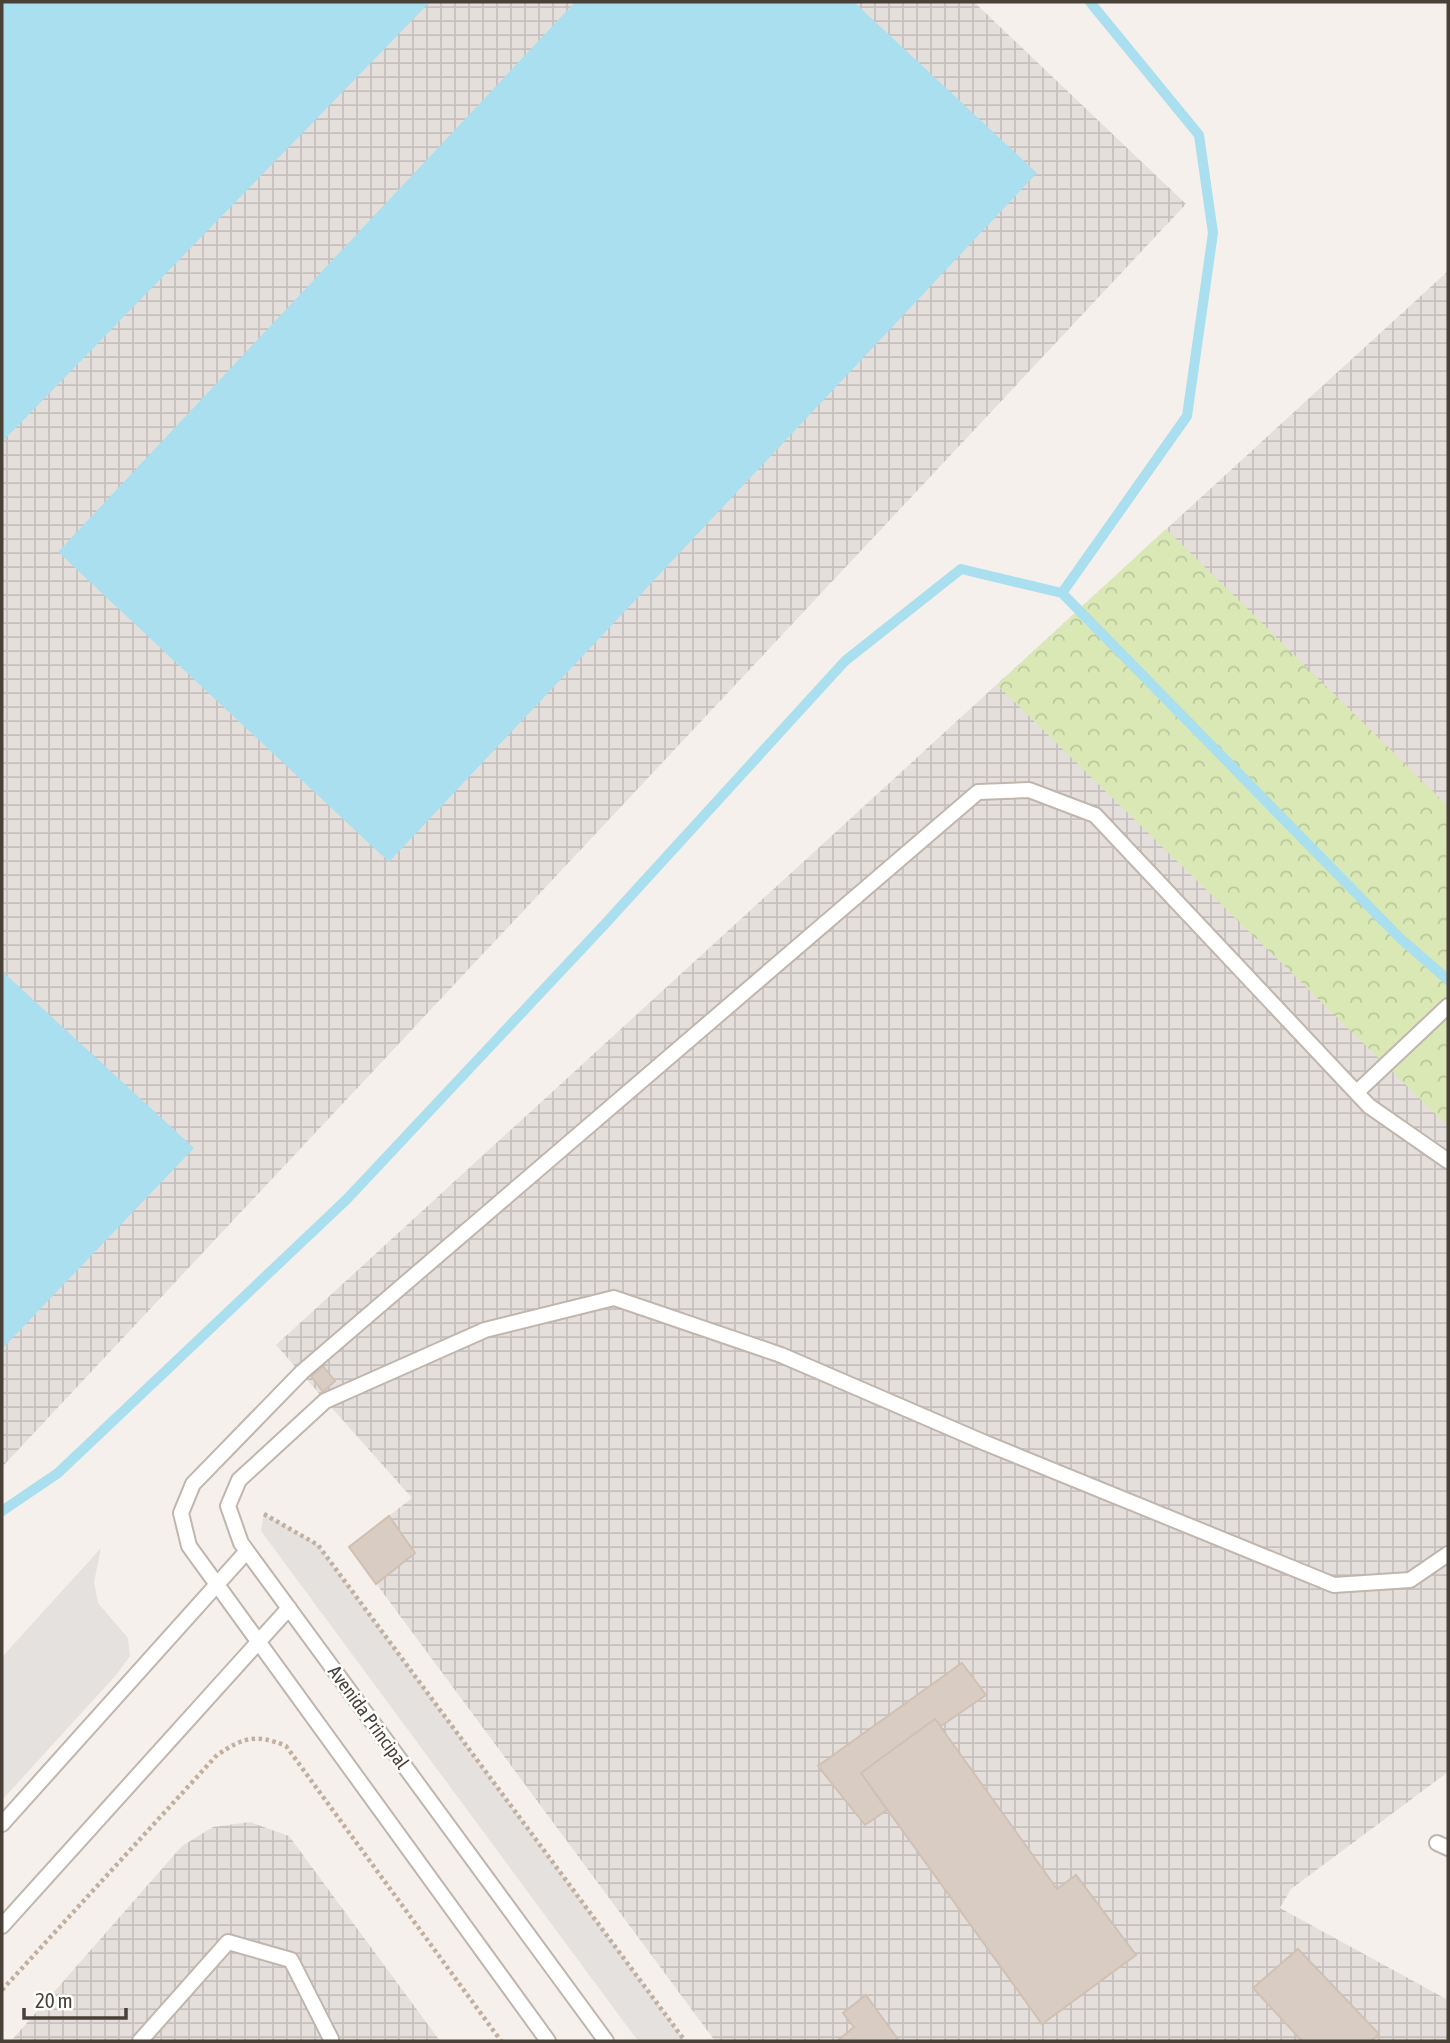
<svg xmlns="http://www.w3.org/2000/svg" width="1450" height="2043" viewBox="0 0 1450 2043" font-family="'Asap Condensed',sans-serif">
<defs>
<pattern id="industrial-grid" width="8" height="8" patternUnits="userSpaceOnUse" patternTransform="scale(1.75)"><rect width="8" height="8" fill="#e5dfdc"/><path d="M0 4h8M4 0v8" fill="none" stroke="#c6c0be"/></pattern>
<pattern id="forest-crowns" width="20" height="18" patternUnits="userSpaceOnUse" patternTransform="scale(1.75)"><rect width="20" height="18" fill="#d9e8b5"/><path d="M2 6a3 3 0 1 1 6 0M12 15a3 3 0 1 1 6 0" fill="none" stroke="#bcc89c"/></pattern>
</defs>
<rect width="100%" height="100%" fill="#f5f0eb"/>
<path fill="url(#industrial-grid)" d="M2,2H974L1186,204L2,1467Z
M1448,271V1772L1291,1889L1280,1908L1448,2000V2041H715L349,1547L412,1498L276,1345Z
M250,1822L289,1836L440,2041H11L182,1846L213,1827Z"/>
<path fill="url(#forest-crowns)" d="M1166,529L1448,806V1126L997,685Z"/>
<path fill="#e4e1df" d="M264,1514L318,1545L685,2041H638L261,1531Z
M101,1548L94,1582L98,1603L128,1638L130,1656L117,1674L2,1800V1657Z"/>
<path fill="#a9dfef" d="M2,2H430L2,442Z
M575,2H854L1037,173L389,862L58,552Z
M2,971L194,1148L2,1349Z"/>
<g fill="none" stroke-linecap="round" stroke-linejoin="round">
<path stroke="#a9dfef" stroke-width="10" d="M1090,2L1199,135L1213,233L1187,416L1062,593L1400,938L1448,980
M2,1511L58,1473L347,1199L605,924L845,661L961,569L1062,593"/>
</g>
<path fill="#d9cdc3" stroke="#d1c0b3" stroke-width="2" d="M323,1366L335,1381L323,1392L311,1376Z
M389,1516L415,1553L376,1584L349,1547Z
M962,1663L986,1695L941,1726L935,1719L861,1773L887,1810L865,1825L818,1766Z
M935,1719L1057,1889L1076,1875L1136,1955L1042,2024L861,1773Z
M1298,1949L1379,2034L1371,2041H1302L1253,1988Z
M866,1995L899,2041H837L854,2027L843,2013Z"/>
<g fill="none" stroke-linecap="round" stroke-linejoin="round">
<g stroke="#c0b6ad" stroke-width="18">
<path id="lane" d="M1357,1092L1448,1006
M2,1824L247,1551
M1437,1843L1448,1848
M2,1926L289,1608
M140,2041L228,1942L291,1960L331,2039L330,2041
M548,2041L189,1546L181,1513L193,1484L302,1372L978,792L1029,790L1095,815L1369,1106L1448,1161
M606,2041L241,1543L228,1506L239,1480L325,1401L485,1330L614,1298L781,1355L983,1442L1334,1585L1410,1580L1448,1554"/>
</g>
<path stroke="#c2af9f" stroke-width="4.5" stroke-dasharray="3.5 3.5" stroke-linecap="butt" d="M264,1514L318,1545L685,2041
M2,1990L217,1755C243,1738 255,1733 286,1746L501,2041"/>
<use href="#lane" stroke="#fff" stroke-width="14"/>
</g>
<g text-anchor="middle" dominant-baseline="central" stroke-width="5" stroke-linejoin="round" paint-order="stroke">
<g font-size="19" fill="#494038" stroke="#fff">
<text transform="translate(369 1717) rotate(54)">Avenida Principal</text>
</g>
</g>
<rect width="1450" height="2043" fill="none" stroke="#494038" stroke-width="7"/>
<path d="M24 2008v10h102v-10" fill="none" stroke="#494038" stroke-width="3.5"/>
<text x="35" y="2008" font-size="21" fill="#494038" stroke="#ffffff" stroke-width="5" paint-order="stroke">20 m</text>
</svg>
